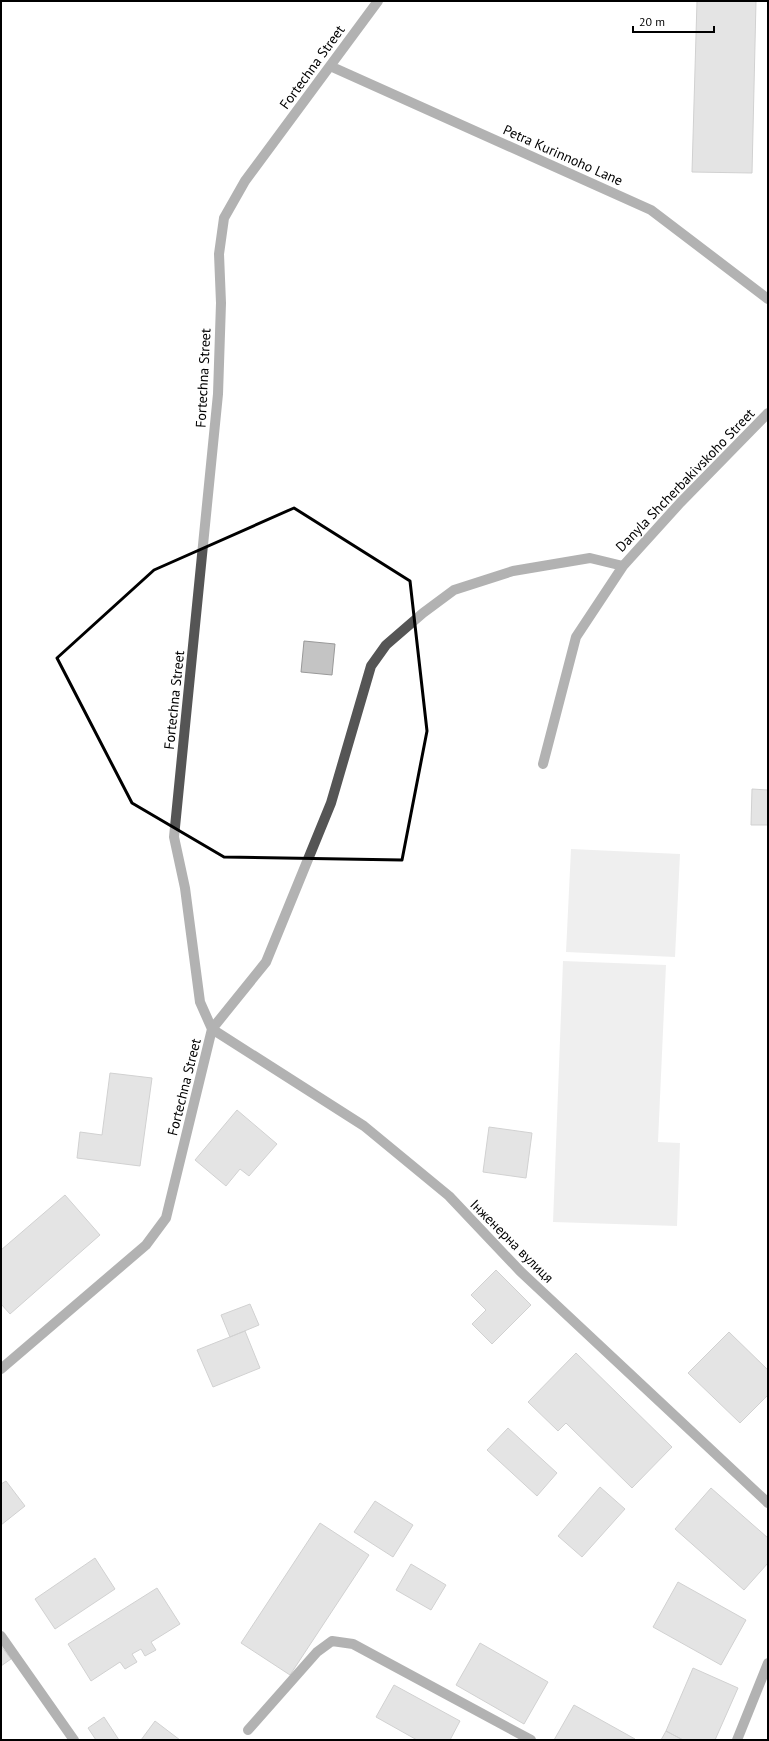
<svg xmlns="http://www.w3.org/2000/svg" width="769" height="1741" viewBox="0 0 769 1741" font-family="'PT Sans',sans-serif">
<rect width="100%" height="100%" fill="#fff"/>
<path fill="#dcdcdc" d="M571,849L680,854L675,957L566,952Z
M563,961L666,965L658,1142L680,1143L677,1226L553,1222Z"/>
<path fill="#c4c4c4" stroke="#999" d="M697,1H756L752,173L692,172Z
M304,641L335,644L332,675L301,672Z
M752,789L768,790V825H751Z
M110,1073L152,1078L140,1166L77,1158L80,1132L102,1135Z
M237,1110L277,1144L249,1176L240,1169L226,1186L195,1160Z
M489,1127L532,1133L526,1178L483,1172Z
M65,1195L100,1235L10,1314L1,1304V1250Z
M496,1270L531,1305L492,1344L472,1324L486,1310L471,1295Z
M250,1304L259,1325L230,1337L221,1315Z
M245,1331L260,1368L213,1387L197,1350Z
M729,1332L768,1370V1395L740,1423L688,1373Z
M576,1353L672,1447L632,1488L566,1423L558,1431L528,1402Z
M508,1428L557,1473L537,1496L487,1450Z
M6,1481L25,1506L1,1525V1484Z
M600,1487L625,1509L582,1557L558,1536Z
M711,1488L768,1538V1563L744,1590L675,1529Z
M375,1501L413,1525L393,1557L354,1532Z
M320,1523L369,1555L290,1675L241,1643Z
M95,1558L115,1589L55,1629L35,1599Z
M411,1564L446,1585L431,1610L396,1590Z
M678,1582L746,1620L721,1665L653,1627Z
M157,1588L180,1624L151,1642L156,1650L145,1656L141,1649L132,1654L137,1662L125,1669L120,1662L91,1681L68,1644Z
M480,1643L548,1682L524,1724L456,1685Z
M1,1646L11,1659L1,1666Z
M693,1668L738,1688L715,1740H683L666,1731Z
M394,1685L460,1721L450,1740H417L376,1717Z
M574,1705L635,1739L554,1740Z
M104,1717L119,1740H96L88,1728Z
M155,1721L180,1740H141Z
M666,1731L683,1740H661Z"/>
<g fill="none" stroke-linecap="round" stroke-linejoin="round">
<path stroke="#555" stroke-width="10" d="M330,66L651,210L768,299
M543,764L576,637L623,566
M212,1029L266,962L331,803L371,666L386,645L423,613L454,590L513,571L590,558L623,566L680,503L768,413
M212,1029L364,1126L449,1196L520,1271L768,1503
M1,1369L146,1245L166,1218L212,1029L200,1002L185,888L174,837L218,394L221,303L219,254L224,218L245,181L378,1
M1,1636L74,1740
M248,1730L317,1652L332,1641L353,1644L531,1740
M737,1740L768,1663"/>
</g>
<path d="M0 0H769V1741H0ZM294,508L410,581L427,731L402,860L224,857L132,803L57,658L154,570Z" fill="#fff" fill-opacity=".55" fill-rule="evenodd"/>
<path fill="none" stroke="#000" stroke-width="3" stroke-linejoin="round" d="M294,508L410,581L427,731L402,860L224,857L132,803L57,658L154,570Z"/>
<g text-anchor="middle" dominant-baseline="central" stroke-width="3" stroke-linejoin="round" paint-order="stroke">
<g font-size="14" fill="#000" stroke="#fff">
<text transform="translate(312 67) rotate(-54)">Fortechna Street</text>
<text transform="translate(563 155) rotate(24)">Petra Kurinnoho Lane</text>
<text transform="translate(203 378) rotate(-87)">Fortechna Street</text>
<text transform="translate(685 480) rotate(-46)">Danyla Shcherbakivskoho Street</text>
<text transform="translate(174 700) rotate(-84)">Fortechna Street</text>
<text transform="translate(184 1087) rotate(-76)">Fortechna Street</text>
<text transform="translate(512 1241) rotate(45)">Інженерна вулиця</text>
</g>
</g>
<rect width="769" height="1741" fill="none" stroke="#000000" stroke-width="4"/>
<path d="M633 26v6h81v-6" fill="none" stroke="#000000" stroke-width="2"/>
<text x="639" y="26" font-size="12" fill="#000000" stroke="#ffffff" stroke-width="3" paint-order="stroke">20 m</text>
</svg>
